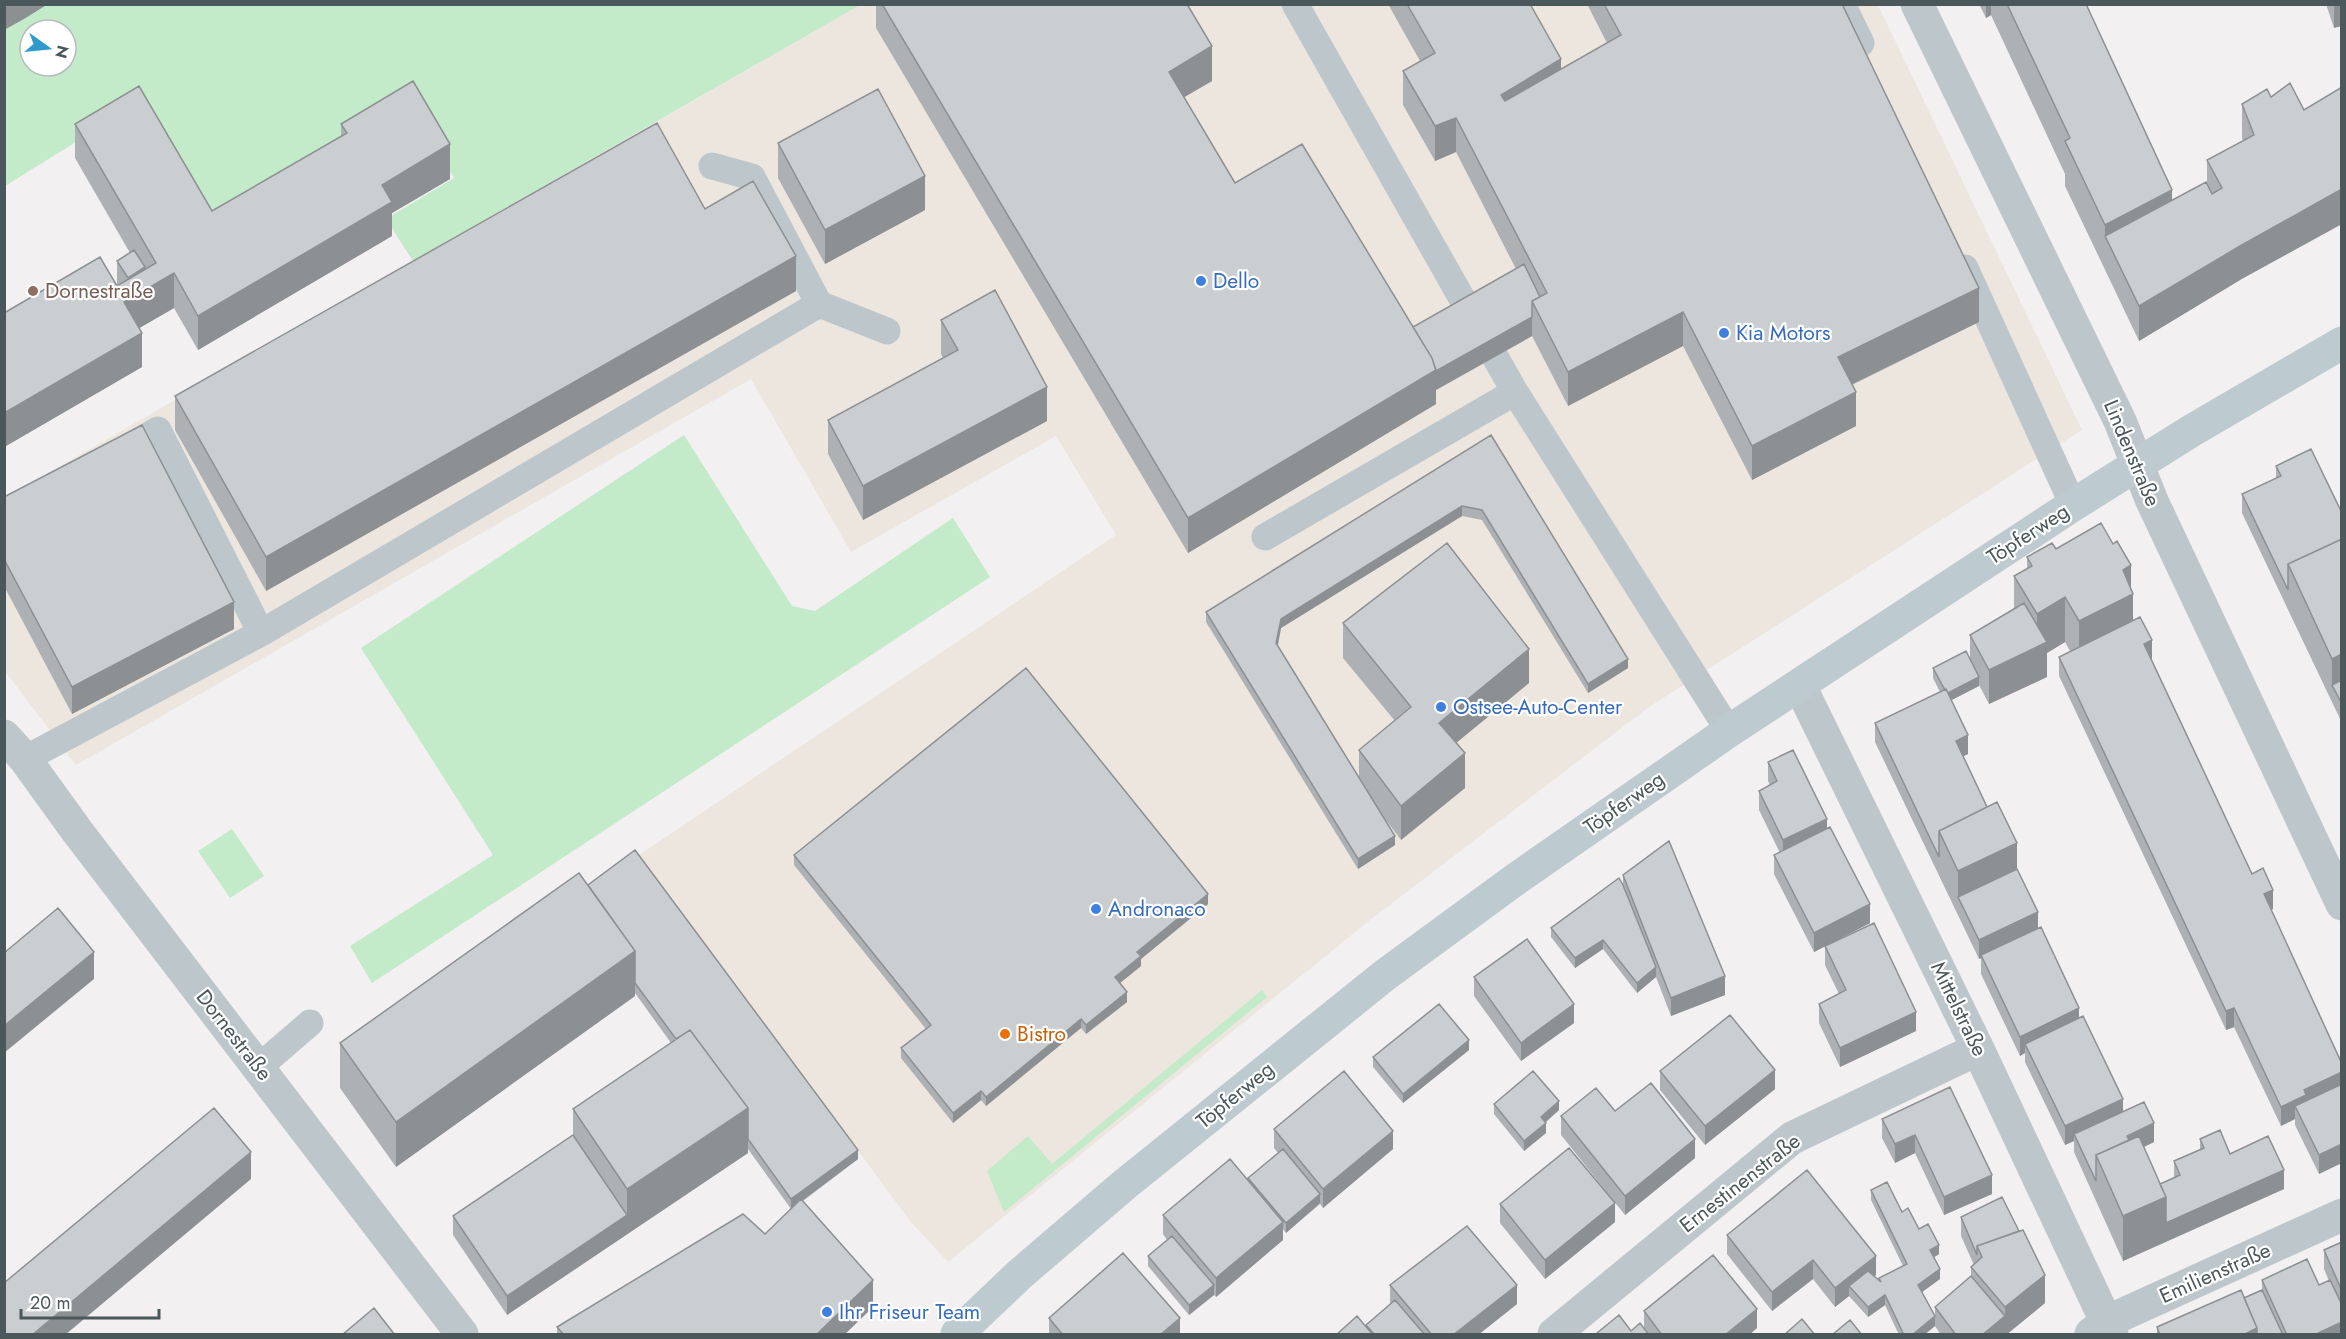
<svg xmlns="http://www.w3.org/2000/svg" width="2346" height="1339" viewBox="0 0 2346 1339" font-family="Jost,sans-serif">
<rect width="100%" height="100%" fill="#f2f0f0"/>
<path fill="#ece6df" d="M860,5H1878L2082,430L1649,707L1370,920L948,1262L910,1221L639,855L1116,535L1056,436L851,552L751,379L76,765L5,671V498Z"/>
<path fill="#c3eac9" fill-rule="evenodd" d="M5,5H860L413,261L386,219L454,178L413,111L214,242L134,106L5,186ZM30,30H66V66H30Z
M684,435L792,606L815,611L953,518L990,577L372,983L350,946L493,855L361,648Z
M232,829L264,876L230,898L198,851Z
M1262,990L1267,997L1004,1212L987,1171L1028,1136L1052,1164Z"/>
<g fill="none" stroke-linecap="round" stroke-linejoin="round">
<path stroke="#bdc7cb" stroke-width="27" d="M1295,4L1515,392L1729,731
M1842,4L1861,43
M1965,268L2073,505
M819,304L887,331
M117,454L158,430L261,633
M1265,537L1515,392
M25,759L261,633L819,304L752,177L712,166
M259,1067L310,1023"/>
<path stroke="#bdc7cb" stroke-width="33" d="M1917,4L2120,421L2152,501L2342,904
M1800,686L1978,1049L2112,1334
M4,736L25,759L77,831L462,1334
M1554,1334L1792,1138L1978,1049
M2091,1334L2106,1322L2342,1215"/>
<path stroke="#bdcacf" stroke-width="33" d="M957,1334L1019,1275L1124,1185L1385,975L1516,879L1729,731L2073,505L2191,431L2342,343"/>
</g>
<path fill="#aeb1b3" d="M876,4H1187L1212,81L1184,97L1235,183L1413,327L1516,269L1456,152L1435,161L1403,105V71L1420,61L1388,4H1530L1561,69L1607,43L1587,4H1842L1979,322L1852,385L1856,426L1752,480L1683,346L1568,406L1532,336L1436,390V404L1188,553L876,28Z
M1979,4H2086L2172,200L2207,185V160L2243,141L2242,138V104L2267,89L2240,280L2139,341L2065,186V174L1991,15L1986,18Z
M2326,4H2342L2334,28Z
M75,124L212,211L341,136V124L450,179L392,213V236L198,350L174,308L139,328L142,367L6,446L4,444V313L117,286V261L130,253L75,158Z
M778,143L925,210L825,264L778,178Z
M705,209L796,291L266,591L175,430V396Z
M941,320L1047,421L863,520L828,454V420L943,358L941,354Z
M1491,435L1628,668L1588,693L1482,520L1462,516L1281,628L1278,646L1359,777V750L1395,721L1343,658V623L1529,683L1456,743L1465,788L1401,840L1383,816L1395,845L1358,869L1206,622V612Z
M2276,466L2342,513V723L2242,513V494L2276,478Z
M4,497L234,629L72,714L4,586Z
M2056,549L2131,590L2133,621L2252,874L2273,909L2271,910L2342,1064L2319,1174L2295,1125V1119L2281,1126L2234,1027L2226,1030L2059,676V657L2070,651L2065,642L2047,653V677L1989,704L1979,685V686L1951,700L1968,754L1963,756L2017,869L2038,928L2079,1018L2123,1111L2154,1142L2144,1147L2160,1184L2174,1177V1161L2200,1150V1139L2230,1154L2284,1189L2123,1261L2074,1152V1141L2065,1145L2025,1062V1053L2020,1056L1981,974V958L1979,959L1875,742V723L1940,692L1933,678V668L1970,660V635L2014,608V576L2027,569V557Z
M1768,762L1827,829L1870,923L1814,952L1774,874V855L1780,853L1759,810V791L1770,785L1768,781Z
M794,855L1208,904L1141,959V966L1120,983L1127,1002L1086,1034L1081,1028L986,1106L981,1100L953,1123L901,1058V1048L926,1029L794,865Z
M1623,875L1725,995L1671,1016L1656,977L1637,993L1603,949L1575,968L1551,937V928L1623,885Z
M588,885L858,1159L803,1201L873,1307L844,1335H557V1327L765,1234L791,1209L748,1149V1153L507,1315L453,1235V1216L573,1135V1109L671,1043L635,993V996L396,1167L340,1088V1043Z
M1825,946L1916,1031L1840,1067L1819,1023V1004L1839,994L1825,965Z
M1474,977L1574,1023L1521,1061L1474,996Z
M1469,1050L1403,1103L1373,1067V1057Z
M1660,1071L1775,1089L1705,1145L1660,1090Z
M1950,1087L1992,1194L1944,1215L1915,1153L1895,1163L1882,1138V1119Z
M1494,1104L1559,1110L1545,1123L1546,1133L1524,1151L1494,1114Z
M1615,1111L1695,1158L1625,1215L1561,1135V1116Z
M1274,1129L1393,1149L1323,1208L1320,1204L1286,1233L1283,1229V1240L1216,1297L1214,1295L1189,1315L1148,1266V1256L1167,1240L1163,1234V1215L1248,1180V1178L1278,1153L1274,1148Z
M1871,1190L1902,1212L1919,1229L1939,1254L1934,1257L1940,1279L1922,1292L1935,1326L1924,1335H1899L1885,1305L1868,1317L1849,1296L1835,1307L1813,1279L1772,1311L1727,1254V1235L1876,1275L1874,1276L1879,1281V1278L1903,1266L1871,1200Z
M1500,1204L1615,1222L1545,1279L1500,1223Z
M1961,1217L2045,1303L2006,1335H1941L1935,1326V1307L1971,1276V1267L1974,1265L1961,1236Z
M2342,1242V1335H2157V1327L2244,1298L2262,1290V1280L2319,1285L2329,1281L2324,1269V1250Z
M1390,1285L1517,1304L1478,1335H1336L1366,1327V1325L1390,1304Z
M1644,1311L1757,1328L1749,1335H1597V1333L1631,1331L1644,1328Z
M1049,1318L1180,1335H1049Z"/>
<path fill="#8d9092" d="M4,4H24V19L4,30Z
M24,4H48L24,19Z
M1986,4H1991V15L1986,18Z
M2334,4H2342V26L2334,28Z
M1212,46V81L1169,106V72Z
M1561,59V94L1501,129V95Z
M1456,118V152L1435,161V126Z
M450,144V179L392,213V236L198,350V316L382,185Z
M925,176V210L825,264V230Z
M2342,189V224L2240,280L2139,341V306L2240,246Z
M2172,190V235L2105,236V270V225Z
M796,256V291L266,591V557Z
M145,267V290L174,273V308L124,337V302L128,300V278Z
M1979,288V322L1838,391V357Z
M1683,312V346L1568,406V372Z
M1532,317V336L1436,390V404L1188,553V518L1436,370Z
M142,333V367L6,446V412Z
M1047,387V421L863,520V486Z
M1856,392V426L1752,480V446Z
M1462,506V516L1281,628L1276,653V643L1281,619Z
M2131,565V595L2133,594V639L2079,666V621L2123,570Z
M2065,597V642L2047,653V677L1989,704V670L2037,647V614Z
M234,602V629L72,714V687Z
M2152,640V659L2144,663V644Z
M1529,649V683L1439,757V723Z
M2342,654V699L2332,685V659Z
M1628,659V668L1588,693V684Z
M1979,677V686L1946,703V693Z
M1968,735V754L1956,760V741Z
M1465,753V788L1401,840V806Z
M1827,819V838L1783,859V840Z
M1395,836V845L1358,869V859Z
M2017,843V888L1958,897V871Z
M2273,890V909L2264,913V894Z
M1208,894V904L1141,959V966L1115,987V977L1137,952Z
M1870,904V923L1814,952V933Z
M2038,912V931L1981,955V958L1979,959V940Z
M1603,940V949L1575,968V958Z
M635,951V996L396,1167V1122Z
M94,952V979L4,1053V1026Z
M1656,967V977L1637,993V983Z
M1725,976V995L1671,1016V998Z
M1127,992V1002L1086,1034V1025Z
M1574,1004V1023L1521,1061V1043Z
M2079,1008V1027L2025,1044V1053L2020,1056V1037Z
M2234,1008V1027L2226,1030V1011Z
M1916,1012V1031L1840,1067V1048Z
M1081,1019V1028L986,1106V1097Z
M1469,1040V1050L1403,1103V1094Z
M1775,1070V1089L1705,1145V1126Z
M2342,1072V1091L2295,1106V1119L2281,1126V1107L2304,1090Z
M981,1091V1100L953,1123V1113Z
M2123,1099V1118L2074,1134V1141L2065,1145V1126Z
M1559,1101V1110L1541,1126V1117Z
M748,1108V1153L507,1315V1296L627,1215V1189Z
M1546,1123V1133L1524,1151V1141Z
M2154,1123V1142L2127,1155V1136Z
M1393,1131V1149L1323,1208V1189Z
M1915,1135V1153L1895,1163V1144Z
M1695,1139V1158L1625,1215V1196Z
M2342,1144V1163L2319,1174V1155Z
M858,1150V1159L791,1209V1199Z
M251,1152V1179L65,1335H32Z
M2284,1170V1189L2123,1261V1216L2166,1197Z
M1992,1175V1194L1944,1215V1197Z
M1320,1194V1203L1286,1233V1223Z
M1615,1203V1222L1545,1279V1260Z
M1283,1222V1240L1216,1297V1278Z
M1939,1245V1254L1930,1260V1250Z
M1876,1256V1275L1854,1292L1849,1286V1296L1835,1307V1288Z
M1813,1260V1279L1772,1311V1292Z
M1940,1269V1279L1918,1295V1285Z
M2045,1275V1303L2006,1335H1982L2005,1316V1307Z
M873,1280V1307L844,1335H816Z
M1214,1285V1295L1189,1315V1305Z
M1517,1285V1304L1478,1335H1453Z
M1885,1295V1305L1868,1317V1307Z
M1757,1309V1328L1749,1335H1725Z
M1935,1316V1326L1924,1335H1912Z
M1180,1318V1335H1160Z
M2342,1322V1335H2314Z
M2257,1328V1335H2243Z"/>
<path fill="#caced0" stroke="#8d9092" stroke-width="1.5" d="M882,4H1187L1212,46L1169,72L1235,183L1302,144L1432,358L1436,370L1188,518Z
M1407,4H1530L1561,59L1501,95L1505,101L1621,35L1604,4H1842L1979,288L1838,357L1856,392L1752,446L1683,312L1568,372L1532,301L1547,293L1456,118L1435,126L1403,71L1435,53Z
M2007,4H2086L2172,190L2105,225L2065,141L2070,138Z
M413,81L450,144L382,185L392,202L198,316L174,273L124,302L142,333L6,412L4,409V313L100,257L117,286L156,263L75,124L139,86L212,211L347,133L341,124Z
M2290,83L2304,110L2342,87V189L2240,246L2139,306L2105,236L2206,182L2212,194L2222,188L2207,160L2254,135L2242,104L2267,89L2271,97Z
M878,89L925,176L825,230L778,143Z
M657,123L705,209L753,181L796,256L266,557L175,396Z
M134,250L145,267L128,278L117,261Z
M1524,264L1540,297L1532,301V317L1436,371L1432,358L1413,327Z
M995,290L1047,387L863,486L828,420L958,350L941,320Z
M142,425L234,602L72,687L4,559V497Z
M1491,435L1628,659L1588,684L1482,510L1462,506L1281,619L1276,643L1395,836L1358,859L1206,612Z
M2311,449L2342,513V539L2288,564V590L2242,494L2281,476L2276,466Z
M2101,523L2113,544L2117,541L2131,565L2123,570L2133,594L2079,621L2065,597L2037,614L2014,576L2032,566L2027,557L2052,543L2056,549Z
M2342,539V654L2332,659L2288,564Z
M1447,543L1529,649L1439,723L1465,753L1401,806L1359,750L1411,707L1343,623Z
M2024,603L2047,642L1989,670L1970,635Z
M2140,617L2152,640L2144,644L2252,874L2263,868L2273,890L2264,894L2342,1064V1072L2304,1090L2306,1095L2281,1107L2234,1008L2226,1011L2059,657Z
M1966,651L1979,677L1948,693L1946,689L1945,690L1933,668Z
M1026,668L1208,894L1137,952L1141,956L1115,977L1127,992L1086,1025L1081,1019L986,1097L981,1091L953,1113L901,1048L931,1025L794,855Z
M2342,680V704L2332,685Z
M1946,689L1968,735L1956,741L1987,807L1939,831V857L1875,723Z
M1793,750L1827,819L1783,840L1759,791L1777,781L1768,762Z
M1997,802L2017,843L1958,871L1939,831Z
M1830,827L1870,904L1814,933L1774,855Z
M1669,841L1725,976L1671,998L1623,875Z
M635,850L858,1150L791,1199L748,1139V1108L690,1030L676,1039L635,983V951L588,885Z
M2017,869L2038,912L1979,940L1958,897Z
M579,873L635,951L396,1122L340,1043Z
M1619,878L1623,885L1656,967L1637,983L1603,940L1575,958L1551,928Z
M58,908L94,952L4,1026V953Z
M1874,923L1916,1012L1840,1048L1819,1004L1846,990L1825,946Z
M2041,927L2079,1008L2020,1037L1981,955Z
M1527,939L1574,1004L1521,1043L1474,977Z
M1439,1004L1469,1040L1403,1094L1373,1057Z
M1730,1015L1775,1070L1705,1126L1660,1071Z
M2083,1016L2123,1099L2065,1126L2025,1044Z
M690,1030L748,1108L627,1189L573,1109Z
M1344,1071L1393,1131L1323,1189L1274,1129Z
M1533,1071L1559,1101L1541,1117L1546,1123L1524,1141L1494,1104Z
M1651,1083L1695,1139L1625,1196L1561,1116L1596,1088L1615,1111Z
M2342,1084V1144L2319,1155L2295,1106Z
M1950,1087L1992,1175L1944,1197L1915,1135L1895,1144L1882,1119Z
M2144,1102L2154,1123L2127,1136L2129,1140L2096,1155V1181L2074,1134Z
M214,1108L251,1152L32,1335H4V1283Z
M2220,1130L2230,1154L2268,1136L2284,1170L2166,1223V1197L2160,1184L2180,1175L2174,1161L2204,1148L2200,1139Z
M573,1135L627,1215L507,1296L453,1216Z
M2139,1136L2166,1197L2123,1216L2096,1155Z
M1569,1148L1615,1203L1545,1260L1500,1204Z
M1283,1149L1320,1194L1286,1223L1248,1178Z
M1230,1159L1283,1222L1216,1278L1163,1215Z
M1807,1170L1876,1256L1835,1288L1813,1260L1772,1292L1727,1235Z
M1887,1182L1902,1212L1908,1208L1919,1229L1928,1224L1939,1245L1930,1250L1940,1269L1918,1285L1935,1316L1912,1335H1904L1885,1295L1868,1307L1849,1286L1868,1271L1881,1282L1879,1278L1907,1264L1871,1190Z
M2002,1197L2019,1231L1977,1246V1255L1961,1217Z
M801,1199L873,1280L816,1335H564L557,1327L743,1214L765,1234Z
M1467,1226L1517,1285L1453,1335H1432L1390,1285Z
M2023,1230L2045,1275L2005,1307L1971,1267L1982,1257L1977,1246Z
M1172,1236L1214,1285L1189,1305L1148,1256Z
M2342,1242V1291L2324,1250Z
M1123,1253L1180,1318L1160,1335H1063L1049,1318Z
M1713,1255L1757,1309L1725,1335H1662L1644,1311Z
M2307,1259L2319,1285L2330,1280L2342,1305V1322L2314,1335H2287L2262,1280Z
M1971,1276L2005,1316L1982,1335H1956L1935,1307Z
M2241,1290L2257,1328L2243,1335H2160L2157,1327Z
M2262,1290L2283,1335H2257V1328L2244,1298Z
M1395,1300L1425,1335H1375L1366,1325Z
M374,1308L395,1335H342Z
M1619,1315L1631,1331L1640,1323L1649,1335H1599L1597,1333Z
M1357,1316L1373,1335H1336Z
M1802,1319L1815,1335H1784Z
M1850,1320L1862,1335H1832Z"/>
<g fill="#3f7fe0" stroke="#fff" stroke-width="2">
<circle cx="1201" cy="281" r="6"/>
<circle cx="1724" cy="333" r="6"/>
<circle cx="1441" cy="707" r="6"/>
<circle cx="1096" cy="909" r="6"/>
<circle cx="827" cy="1312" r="6"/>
</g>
<circle fill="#8d6e63" stroke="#fff" stroke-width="2" cx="33" cy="291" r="6"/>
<circle fill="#e8710a" stroke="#fff" stroke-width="2" cx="1005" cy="1034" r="6"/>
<g text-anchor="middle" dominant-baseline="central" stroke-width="4.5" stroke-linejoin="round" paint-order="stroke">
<g font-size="21" fill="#366cbe" stroke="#fff" text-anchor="start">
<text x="1213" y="281">Dello</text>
<text x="1736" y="333">Kia Motors</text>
<text x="1453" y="707">Ostsee-Auto-Center</text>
<text x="1108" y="909">Andronaco</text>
<text x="839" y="1312">Ihr Friseur Team</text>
</g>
<g font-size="21" fill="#785e54" stroke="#fff" text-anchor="start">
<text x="45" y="291">Dornestraße</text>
</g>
<g font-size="21" fill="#4a575b" stroke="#fff">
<text transform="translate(2132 453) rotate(67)">Lindenstraße</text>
<text transform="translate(2028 534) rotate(-33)">Töpferweg</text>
<text transform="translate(1624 803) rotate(-35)">Töpferweg</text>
<text transform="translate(1959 1009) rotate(64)">Mittelstraße</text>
<text transform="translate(234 1035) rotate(52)">Dornestraße</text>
<text transform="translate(1235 1095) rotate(-39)">Töpferweg</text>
<text transform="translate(1740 1183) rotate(-38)">Ernestinenstraße</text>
<text transform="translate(2215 1273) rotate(-24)">Emilienstraße</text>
</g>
<g font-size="21" fill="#c56008" stroke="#fff" text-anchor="start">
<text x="1017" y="1034">Bistro</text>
</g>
</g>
<rect width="2346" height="1339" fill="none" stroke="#4a575b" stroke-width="12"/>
<g transform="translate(48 48) rotate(105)"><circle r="28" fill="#ffffff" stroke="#b7bcbd" stroke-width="1.5"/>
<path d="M0-4.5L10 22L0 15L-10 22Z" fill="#2e9acd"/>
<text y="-9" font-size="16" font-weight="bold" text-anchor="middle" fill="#4a575b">N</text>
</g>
<path d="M21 1309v9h138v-9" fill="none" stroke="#4a575b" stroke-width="3"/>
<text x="30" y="1309" font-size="18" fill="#4a575b" stroke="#ffffff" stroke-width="4.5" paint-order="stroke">20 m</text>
</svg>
